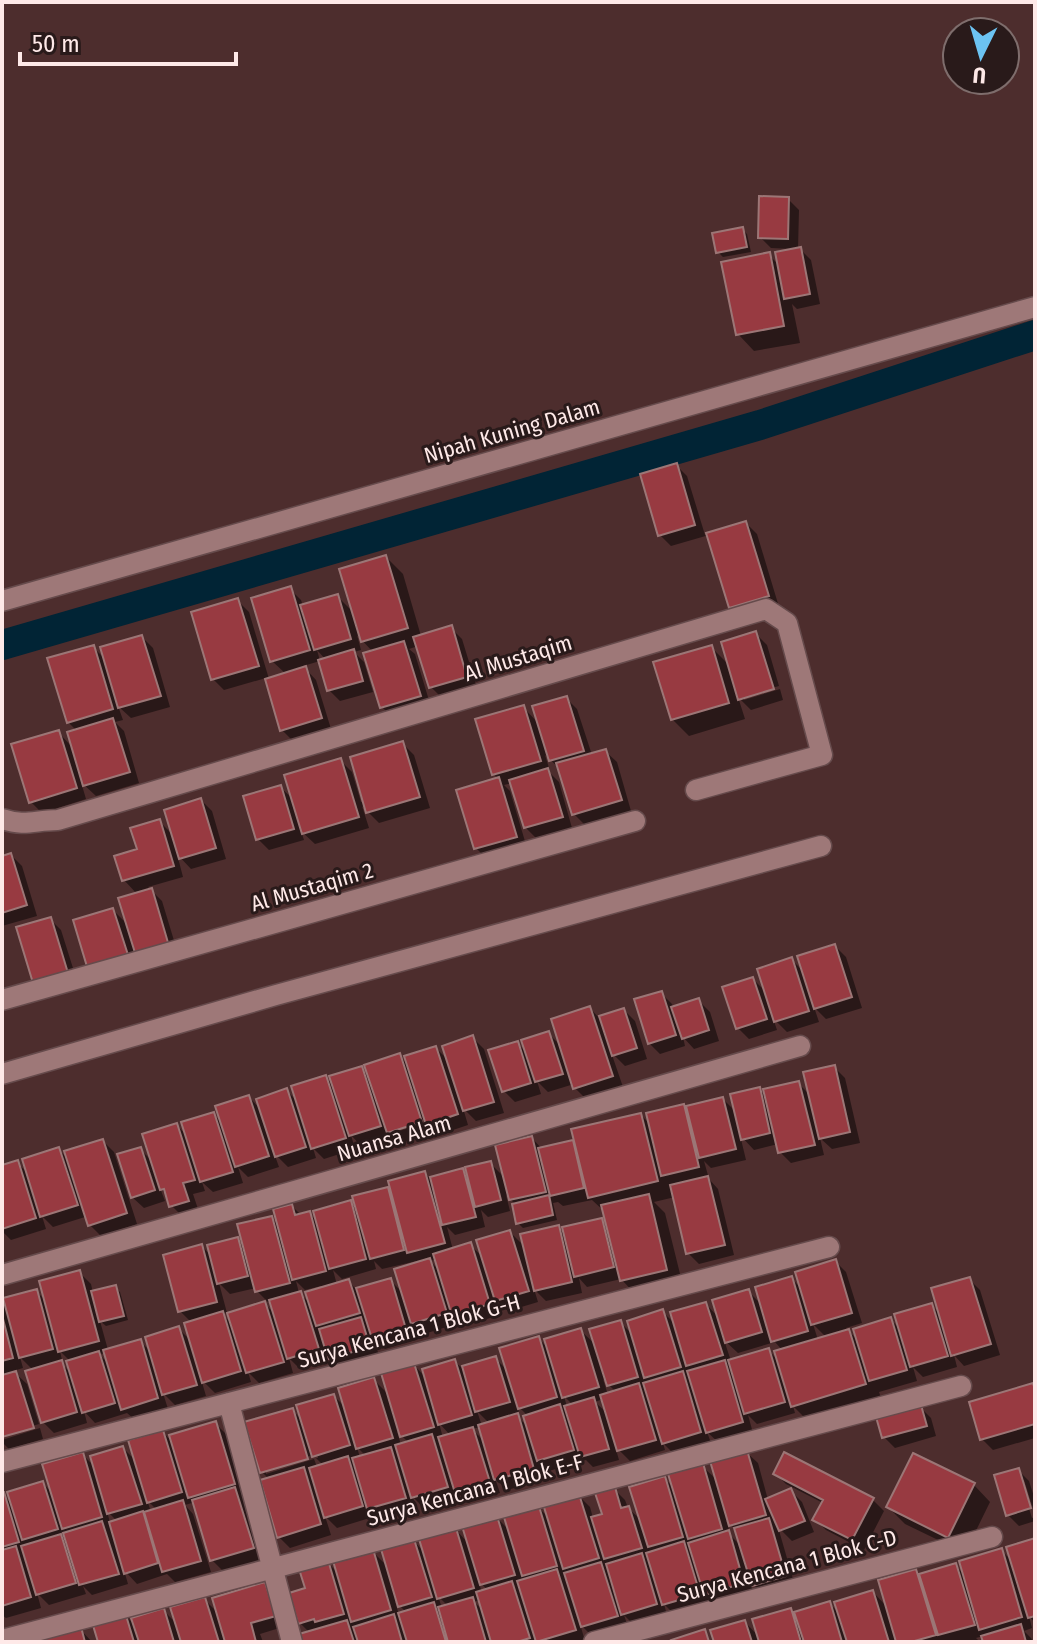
<svg xmlns="http://www.w3.org/2000/svg" width="1037" height="1644" viewBox="0 0 1037 1644" font-family="'Fira Sans Condensed',sans-serif">
<rect width="100%" height="100%" fill="#4d2d2d"/>
<path fill="#0007" fill-rule="evenodd" d="M788,199L799,210L798,249H800L811,260L820,304L797,309L792,304L800,343L754,351L738,334L769,255L779,265L793,249L771,248L760,237Z
M742,229L747,234L751,252L723,257L718,252Z
M676,465L687,476L705,535L746,523L757,534L779,607L742,618L731,607L709,535L671,546L660,535Z
M386,557L403,574L421,636L451,628L462,639L477,688L442,698L431,687L418,646L409,649L415,654L431,707L393,718L382,707L373,652L357,635L361,650L354,652L364,662L373,692L340,701L329,690L326,660L317,650L320,661L303,666L316,680L331,729L293,741L282,730L266,678L224,690L213,679L238,601L249,612L269,679L286,674L272,661L290,589L301,600L303,606L337,596L354,613Z
M756,634L767,645L779,686L744,696V700L780,689L783,700L751,710L738,697L745,719L689,736L672,719L711,647L730,666Z
M142,637L153,648L170,707L131,718L118,706L123,720L115,722L124,731L139,783L96,796L81,782L86,799L42,813L31,802L59,733L73,748L77,731L68,722L93,647L106,660Z
M566,698L577,709L592,755L605,751L617,762L631,811L585,825L574,814L561,770L545,755L550,771L549,772L559,782L572,828L536,838L525,827L512,783L504,785L510,791L527,848L487,859L476,848L499,780L494,774L523,707L539,724Z
M403,744L414,755L430,808L379,823L362,806L369,828L315,844L301,831L304,840L269,850L258,839L280,787L294,800L341,761L352,772L361,802L365,801Z
M201,800L212,811L226,859L191,869L177,854L183,877L148,887L162,901L179,957L148,966L133,950L138,969L101,980L113,910L129,926L137,894L124,880L139,850L159,821L174,836Z
M11,855L22,866L37,916L2,926V858Z
M50,919L61,930L78,984L35,982Z
M835,946L846,957L862,1008L826,1019L814,1007L819,1022L787,1032L773,1018L777,1030L749,1039L738,1028L753,979L767,993L792,960L804,972Z
M661,993L672,1004L674,1008L699,1001L710,1012L719,1041L694,1049L683,1037L685,1046L660,1054L649,1043Z
M590,1008L599,1018L624,1010L635,1021L647,1059L625,1066L611,1052L623,1087L586,1099L575,1088L574,1084L548,1092L537,1081L541,1094L515,1102L504,1091L517,1043L528,1054L548,1033L562,1047Z
M473,1038L484,1049L504,1113L476,1121L463,1108L468,1125L438,1135L435,1132L400,1143L393,1136L361,1146L351,1135L355,1149L324,1159L313,1148L316,1158L288,1167L274,1153L279,1167L248,1177L238,1167L243,1183L213,1192L202,1182L205,1191L193,1194L199,1212L182,1216L171,1205L168,1196L160,1188L165,1201L144,1208L132,1197L140,1149L152,1161L177,1125L187,1136L213,1114L223,1124L249,1097L262,1111L287,1091L298,1102L325,1077L335,1086L361,1069L371,1078L400,1056L408,1065L436,1048L449,1061ZM431,1117L433,1121L392,1133V1129Z
M834,1067L845,1078L860,1143L832,1149L820,1138L824,1155L791,1163L780,1152L778,1144L754,1150L740,1135L746,1160L711,1168L704,1161L709,1179L718,1189L734,1255L699,1264L688,1253L675,1197L654,1202L665,1213L683,1286L638,1297L621,1279L587,1287L579,1278L582,1293L546,1301L534,1289L538,1302L508,1311L495,1299L500,1315L464,1326L454,1315L456,1324L424,1334L410,1320L412,1326L378,1336V1340L413,1330L416,1340L385,1349L373,1338L380,1358L341,1369L331,1359L300,1369L289,1358L293,1373L259,1383L248,1372L251,1382L215,1393L201,1379L206,1396L175,1405L163,1393L168,1409L134,1419L127,1413L95,1423L84,1411L87,1423L54,1433L43,1422L34,1371L20,1357L23,1368L13,1371L27,1384L39,1424L2,1435V1440L40,1428L43,1439L9,1449L2,1442V1301L7,1306L36,1291L47,1302L80,1273L91,1284L93,1293L115,1287L120,1292L128,1320L106,1326L100,1321L108,1350L140,1341L151,1352L179,1329L191,1341L192,1323L180,1311L202,1246L212,1257L237,1240L245,1248L271,1218L280,1226L292,1206L301,1215L309,1213L318,1222L350,1203L359,1211L387,1189L394,1196L425,1173L430,1179L462,1170L469,1178L490,1163L506,1179L532,1138L542,1149L572,1142L578,1147L641,1115L651,1125L683,1107L690,1113L723,1099L737,1113L759,1089L767,1097L798,1083L811,1096ZM506,1195L515,1204L518,1223L523,1228L557,1220L553,1203L558,1202L563,1206L592,1200L605,1212L609,1228L601,1220L566,1236L558,1227L525,1247L510,1232L484,1258L470,1245L453,1250L447,1227L455,1235L485,1227L481,1210L488,1217L510,1211ZM437,1259L440,1271L430,1261ZM421,1260L422,1263L404,1294L390,1280L357,1290L348,1281L337,1285L333,1270L342,1279L376,1269L374,1261L382,1269ZM296,1281L305,1290L321,1286L322,1289L310,1303L299,1293ZM219,1283L230,1294L256,1288L257,1291L268,1302L271,1301L275,1314L265,1304L233,1325L222,1314L227,1313ZM60,1351L70,1361L72,1374L59,1361L62,1360ZM106,1353L110,1365L99,1354Z
M103,1141L114,1152L137,1224L101,1236L90,1225L85,1217L53,1227L42,1216L46,1229L11,1240L2,1231V1168L17,1163L29,1174L59,1150L68,1159Z
M835,1261L846,1272L862,1323L846,1328L859,1342L891,1320L901,1330L931,1305L941,1315L969,1279L980,1290L1000,1355L964,1366L954,1355L957,1367L923,1377L913,1367L917,1381L879,1392L882,1401L809,1422L793,1406L795,1413L757,1424L748,1415L753,1433L719,1443L707,1432L711,1443L674,1454L663,1443L665,1450L630,1461L615,1446L619,1460L593,1467L586,1460L549,1471L538,1460L544,1480L507,1490L495,1478L500,1493L468,1503L456,1491L458,1498L424,1508L413,1497L416,1508L380,1519L370,1509L373,1517L337,1528L325,1516L331,1535L290,1548L279,1537L269,1479L262,1472L292,1410L303,1421L334,1396L346,1408L374,1380L390,1396L414,1365L426,1378L454,1361L462,1368L495,1358L509,1372L539,1339L550,1350L580,1330L597,1346L620,1322L634,1336L663,1312L676,1325L706,1304L719,1318L748,1291L763,1306L791,1278L802,1289ZM813,1324L827,1338L818,1340ZM724,1340L738,1353L775,1342L783,1351L779,1361L768,1350L731,1361ZM603,1379L616,1392L608,1395ZM564,1396L573,1405L567,1407ZM603,1399L608,1414L595,1402ZM517,1405L528,1416V1427L515,1414L519,1412ZM477,1411L490,1424L482,1426ZM439,1423L451,1436L443,1438ZM481,1427L485,1442L472,1429ZM397,1431L409,1443L401,1445ZM357,1447L366,1456L360,1458ZM317,1454L318,1458H316L323,1465L317,1467L314,1459L266,1474V1469Z
M1032,1385L1035,1388V1438L993,1450L982,1439Z
M920,1407L931,1418L936,1436L895,1448L884,1437Z
M215,1423L226,1434L245,1495L242,1496L246,1500L264,1559L223,1571L212,1560L195,1502L185,1505L193,1514L211,1572L175,1582L167,1574L137,1584L124,1570L128,1584L92,1595L83,1586L86,1594L49,1605L37,1593L41,1608L6,1618L2,1615V1494L13,1505L43,1483L53,1494L82,1454L95,1467L123,1448L137,1462L163,1432L173,1443ZM147,1500L157,1510L151,1512ZM107,1511L117,1521L110,1523Z
M746,1452L758,1463L768,1500L791,1491L802,1502L814,1532L792,1541L778,1527L795,1586L764,1595L750,1581L754,1594L716,1605L707,1596L710,1605L675,1615L664,1604L667,1615L634,1625L624,1615L628,1627L593,1637L580,1624L585,1641L581,1642H539L536,1640L537,1642H304L310,1633L300,1623L308,1590L327,1562L338,1573L372,1551L389,1568L414,1541L425,1553L456,1530L470,1545L497,1518L511,1532L537,1506L549,1518L579,1496L590,1507L593,1518L604,1515L614,1489L625,1500L628,1508L642,1521L664,1478L675,1489L702,1466L718,1481ZM726,1520L737,1531L742,1547L731,1536ZM478,1581L488,1590L482,1592ZM438,1596L448,1606L442,1608ZM480,1600L484,1611L474,1602ZM395,1601L406,1612L399,1615Z
M1018,1470L1029,1481L1035,1500V1515L1024,1480H1020L1032,1518L1035,1517V1521L1019,1526L1008,1515Z
M775,1473L873,1500L884,1511L864,1550L826,1530L815,1519L823,1503L786,1484Z
M974,1485L990,1502L965,1553L905,1524L888,1507Z
M1035,1541V1623L1029,1616L1032,1628L1024,1631L1031,1638L1033,1642H985L983,1636L976,1638L980,1642H716L745,1622L760,1638L790,1610L794,1614L829,1603L840,1614L873,1592L888,1608L915,1571L920,1576L955,1565L965,1575L1001,1550L1013,1562Z
M265,1584L276,1595L286,1626L260,1634L263,1642H100L124,1614L136,1626L163,1610L178,1625L204,1599L219,1614Z
M80,1629L92,1642H48Z"/>
<g fill="none" stroke-linecap="round" stroke-linejoin="round">
<path stroke="#012435" stroke-width="30" d="M2,645L760,425L1035,335"/>
</g>
<path fill="#983a41" stroke="#9c7676" stroke-width="2" d="M759,196L789,197L788,239L758,238Z
M743,227L747,247L716,253L712,233Z
M801,247L810,294L784,299L775,252Z
M770,252L784,326L736,335L721,262Z
M677,463L695,525L658,536L640,474Z
M746,521L769,596L729,608L706,533Z
M386,555L408,628L361,642L339,569Z
M291,586L310,650L270,662L251,598Z
M338,594L351,639L314,650L300,605Z
M238,598L259,666L211,680L191,612Z
M452,625L467,677L429,688L413,637Z
M756,631L774,689L738,700L721,642Z
M142,635L161,696L118,708L100,647Z
M404,641L421,696L380,708L363,653Z
M94,645L113,709L67,723L47,658Z
M712,645L729,703L671,720L653,662Z
M354,649L363,681L327,691L318,660Z
M306,666L322,718L280,731L265,679Z
M567,696L584,751L549,761L532,706Z
M524,705L541,761L492,775L475,719Z
M113,718L130,772L83,786L67,732Z
M59,730L77,788L29,803L11,744Z
M403,741L420,797L366,813L350,757Z
M606,749L622,800L572,815L556,763Z
M341,758L359,817L302,834L284,775Z
M548,768L563,817L524,828L509,780Z
M499,777L517,837L474,849L456,790Z
M281,785L294,829L256,840L243,796Z
M201,798L216,848L179,859L164,810Z
M160,819L174,866L122,881L114,856L137,849L130,828Z
M11,853L27,905L2,913V856Z
M152,888L169,946L136,956L118,898Z
M113,908L129,958L88,970L73,920Z
M51,917L68,973L33,983L16,927Z
M835,944L852,997L814,1009L797,956Z
M792,957L809,1011L774,1022L757,969Z
M753,977L767,1019L736,1029L722,987Z
M662,991L676,1035L648,1044L634,999Z
M699,998L709,1030L682,1039L671,1007Z
M590,1006L613,1076L573,1089L551,1019Z
M624,1008L637,1048L612,1056L599,1016Z
M549,1031L563,1074L535,1082L521,1040Z
M473,1035L494,1102L463,1111L442,1046Z
M518,1041L531,1083L502,1092L488,1050Z
M436,1046L458,1114L426,1125L404,1056Z
M400,1053L422,1122L387,1133L364,1065Z
M835,1065L850,1132L819,1139L803,1072Z
M362,1066L381,1126L349,1136L329,1076Z
M326,1075L346,1138L311,1149L291,1086Z
M799,1081L815,1145L778,1153L763,1089Z
M760,1087L770,1133L741,1140L730,1094Z
M287,1088L306,1147L275,1157L256,1099Z
M249,1095L269,1156L235,1167L215,1106Z
M723,1097L736,1149L699,1158L686,1106Z
M684,1104L699,1167L661,1176L646,1113Z
M214,1112L233,1172L200,1182L181,1122Z
M641,1113L658,1181L588,1198L571,1129Z
M177,1123L195,1180L183,1183L189,1201L169,1207L164,1189L160,1190L142,1134Z
M532,1136L546,1192L509,1200L495,1145Z
M103,1139L127,1213L88,1226L64,1151Z
M573,1140L584,1188L550,1196L538,1148Z
M59,1147L78,1205L40,1217L22,1159Z
M141,1147L155,1190L131,1198L117,1154Z
M18,1160L36,1218L2,1229V1165Z
M491,1161L501,1200L475,1207L465,1167Z
M463,1168L476,1217L442,1225L430,1177Z
M425,1171L445,1243L407,1253L388,1181Z
M708,1176L725,1245L686,1254L670,1185Z
M388,1187L404,1250L370,1259L352,1196Z
M649,1194L667,1270L620,1281L601,1205Z
M549,1195L553,1215L516,1224L512,1204Z
M351,1200L366,1259L329,1269L313,1211Z
M292,1204L295,1215L310,1211L326,1271L292,1280L273,1209Z
M272,1216L290,1283L255,1292L237,1224Z
M602,1218L614,1267L574,1277L562,1227Z
M559,1225L572,1282L534,1291L520,1234Z
M510,1230L529,1291L495,1301L476,1240Z
M238,1237L248,1276L217,1284L207,1245Z
M471,1242L490,1304L452,1316L433,1254Z
M202,1244L217,1302L178,1312L163,1255Z
M430,1258L447,1313L411,1324L394,1269Z
M836,1259L852,1313L811,1325L795,1272Z
M80,1270L99,1341L58,1352L39,1281Z
M792,1276L808,1331L771,1342L755,1287Z
M970,1277L991,1344L951,1356L931,1288Z
M391,1278L406,1329L372,1339L356,1288Z
M349,1279L360,1313L316,1326L305,1292Z
M116,1285L124,1316L99,1322L91,1291Z
M37,1289L53,1349L19,1358L3,1298Z
M749,1289L762,1332L725,1343L712,1300Z
M301,1291L319,1349L287,1359L269,1300Z
M265,1301L284,1362L246,1373L227,1313Z
M706,1302L723,1355L686,1366L670,1312Z
M932,1303L948,1356L910,1367L894,1314Z
M663,1309L681,1367L644,1378L627,1321Z
M223,1311L241,1371L202,1383L184,1323Z
M2,1315L13,1358L2,1361Z
M361,1317L370,1347L328,1359L319,1329Z
M891,1317L907,1370L869,1381L853,1329Z
M621,1320L638,1377L607,1386L589,1329Z
M179,1326L197,1385L162,1395L145,1337Z
M581,1328L599,1387L562,1398L544,1339Z
M849,1329L866,1384L791,1407L774,1351Z
M539,1336L557,1397L518,1409L499,1348Z
M141,1339L158,1398L121,1410L103,1350Z
M769,1348L785,1402L744,1414L728,1360Z
M99,1351L115,1403L82,1413L66,1361Z
M496,1356L510,1402L475,1412L462,1366Z
M455,1359L472,1415L438,1425L422,1369Z
M62,1360L77,1412L41,1423L25,1371Z
M725,1360L743,1422L706,1433L687,1371Z
M414,1363L434,1427L400,1437L381,1373Z
M16,1371L34,1428L2,1437V1375Z
M683,1371L701,1432L662,1444L643,1383Z
M374,1377L393,1438L356,1449L338,1388Z
M639,1383L656,1440L617,1451L600,1395Z
M1033,1383L1035,1390V1424L980,1440L969,1402Z
M334,1394L350,1445L312,1457L296,1405Z
M594,1397L609,1449L580,1457L564,1406Z
M560,1404L574,1450L537,1461L523,1416Z
M921,1405L927,1426L882,1438L876,1417Z
M293,1408L308,1459L260,1473L244,1422Z
M518,1413L534,1469L494,1480L478,1425Z
M216,1421L235,1484L188,1498L169,1435Z
M473,1427L490,1482L455,1493L438,1437Z
M163,1430L182,1492L147,1503L128,1440Z
M432,1434L448,1487L411,1498L395,1445Z
M123,1446L142,1504L107,1514L90,1456Z
M391,1447L406,1498L367,1509L352,1458Z
M747,1450L766,1515L729,1526L710,1461Z
M83,1452L102,1517L62,1529L42,1464Z
M784,1452L874,1498L852,1540L812,1520L823,1500L773,1474Z
M913,1453L975,1483L948,1538L886,1507Z
M348,1456L363,1506L324,1518L309,1468Z
M703,1463L722,1529L688,1539L668,1474Z
M304,1467L321,1524L277,1538L260,1480Z
M1019,1468L1031,1508L1006,1516L994,1475Z
M665,1476L683,1537L648,1547L629,1487Z
M43,1481L58,1529L22,1540L7,1492Z
M235,1487L254,1548L210,1561L192,1500Z
M615,1487L621,1508L629,1506L642,1548L604,1559L591,1517L602,1514L595,1493Z
M791,1488L805,1521L779,1531L765,1499Z
M2,1492H4L19,1542L2,1547Z
M579,1494L599,1558L563,1569L543,1504Z
M183,1500L201,1561L162,1572L144,1512Z
M538,1503L557,1566L522,1576L503,1514Z
M143,1511L158,1563L124,1574L109,1522Z
M497,1516L515,1575L480,1585L462,1526Z
M769,1518L786,1576L752,1586L734,1528Z
M102,1521L119,1574L79,1585L63,1533Z
M456,1528L474,1588L437,1599L419,1539Z
M729,1530L744,1583L704,1595L688,1543Z
M61,1534L76,1583L36,1595L21,1546Z
M1035,1538V1616L1028,1618L1006,1547Z
M414,1539L432,1597L398,1607L381,1549Z
M684,1541L700,1594L662,1605L646,1553Z
M16,1546L31,1597L2,1606V1550Z
M1002,1548L1022,1617L979,1630L959,1561Z
M373,1549L391,1610L351,1622L333,1561Z
M642,1553L657,1604L621,1615L606,1564Z
M328,1560L344,1614L315,1622L314,1619L298,1624L289,1593L305,1588L299,1569Z
M601,1562L618,1616L581,1627L564,1573Z
M956,1563L975,1625L938,1635L919,1574Z
M557,1569L576,1630L536,1642L517,1581Z
M916,1569L936,1635L911,1642H896L878,1580Z
M512,1581L530,1638L517,1642H491L476,1592Z
M265,1582L276,1616L251,1623L256,1642H225L212,1598Z
M873,1590L889,1642H847L834,1602Z
M205,1597L219,1642H181L170,1607Z
M473,1597L486,1642H448L438,1607Z
M830,1601L842,1642H804L794,1612Z
M434,1602L446,1642H407L398,1613Z
M164,1608L174,1642H139L131,1618Z
M791,1608L801,1642H759L752,1619Z
M125,1612L134,1642H98L92,1622Z
M394,1614L402,1642H358L353,1627Z
M347,1620L354,1642H302L299,1634Z
M745,1620L752,1642H714L710,1630Z
M1021,1624L1026,1642H983L981,1636Z
M81,1627L85,1642H46L45,1638Z
M705,1629L709,1642H672L671,1640Z"/>
<g fill="none" stroke-linecap="round" stroke-linejoin="round">
<g stroke="#664b4c" stroke-width="23">
<path id="minor" d="M2,601L1035,307
M2,819C26,827 34,820 58,820L766,609L787,623L822,755L696,790
M2,1000L635,821
M2,1074L276,995L821,846
M2,1275L800,1046
M229,1403L292,1642
M2,1462L829,1247
M2,1640L961,1386
M594,1642L992,1537"/>
</g>
<use href="#minor" stroke="#9e7878" stroke-width="20"/>
</g>
<g text-anchor="middle" dominant-baseline="central" stroke-width="6" stroke-linejoin="round" paint-order="stroke">
<g font-size="22" fill="#fee9e8" stroke="#291a1a">
<text transform="translate(512 431) rotate(-16)">Nipah Kuning Dalam</text>
<text transform="translate(518 658) rotate(-17)">Al Mustaqim</text>
<text transform="translate(312 887) rotate(-16)">Al Mustaqim 2</text>
<text transform="translate(394 1138) rotate(-16)">Nuansa Alam</text>
<text transform="translate(409 1331) rotate(-15)">Surya Kencana 1 Blok G-H</text>
<text transform="translate(475 1490) rotate(-15)">Surya Kencana 1 Blok E-F</text>
<text transform="translate(787 1566) rotate(-15)">Surya Kencana 1 Blok C-D</text>
</g>
</g>
<rect width="1037" height="1644" fill="none" stroke="#fee9e8" stroke-width="8"/>
<g transform="translate(981 56) rotate(185)"><circle r="38" fill="#291a1a" stroke="#7e6d6c" stroke-width="2"/>
<path d="M0-6L14 30L0 20L-14 30Z" fill="#6cc3f2"/>
<text y="-12" font-size="22" font-weight="bold" text-anchor="middle" fill="#fee9e8">U</text>
</g>
<path d="M20 52v12h216v-12" fill="none" stroke="#fee9e8" stroke-width="4"/>
<text x="32" y="52" font-size="24" fill="#fee9e8" stroke="#291a1a" stroke-width="6" paint-order="stroke">50 m</text>
</svg>
